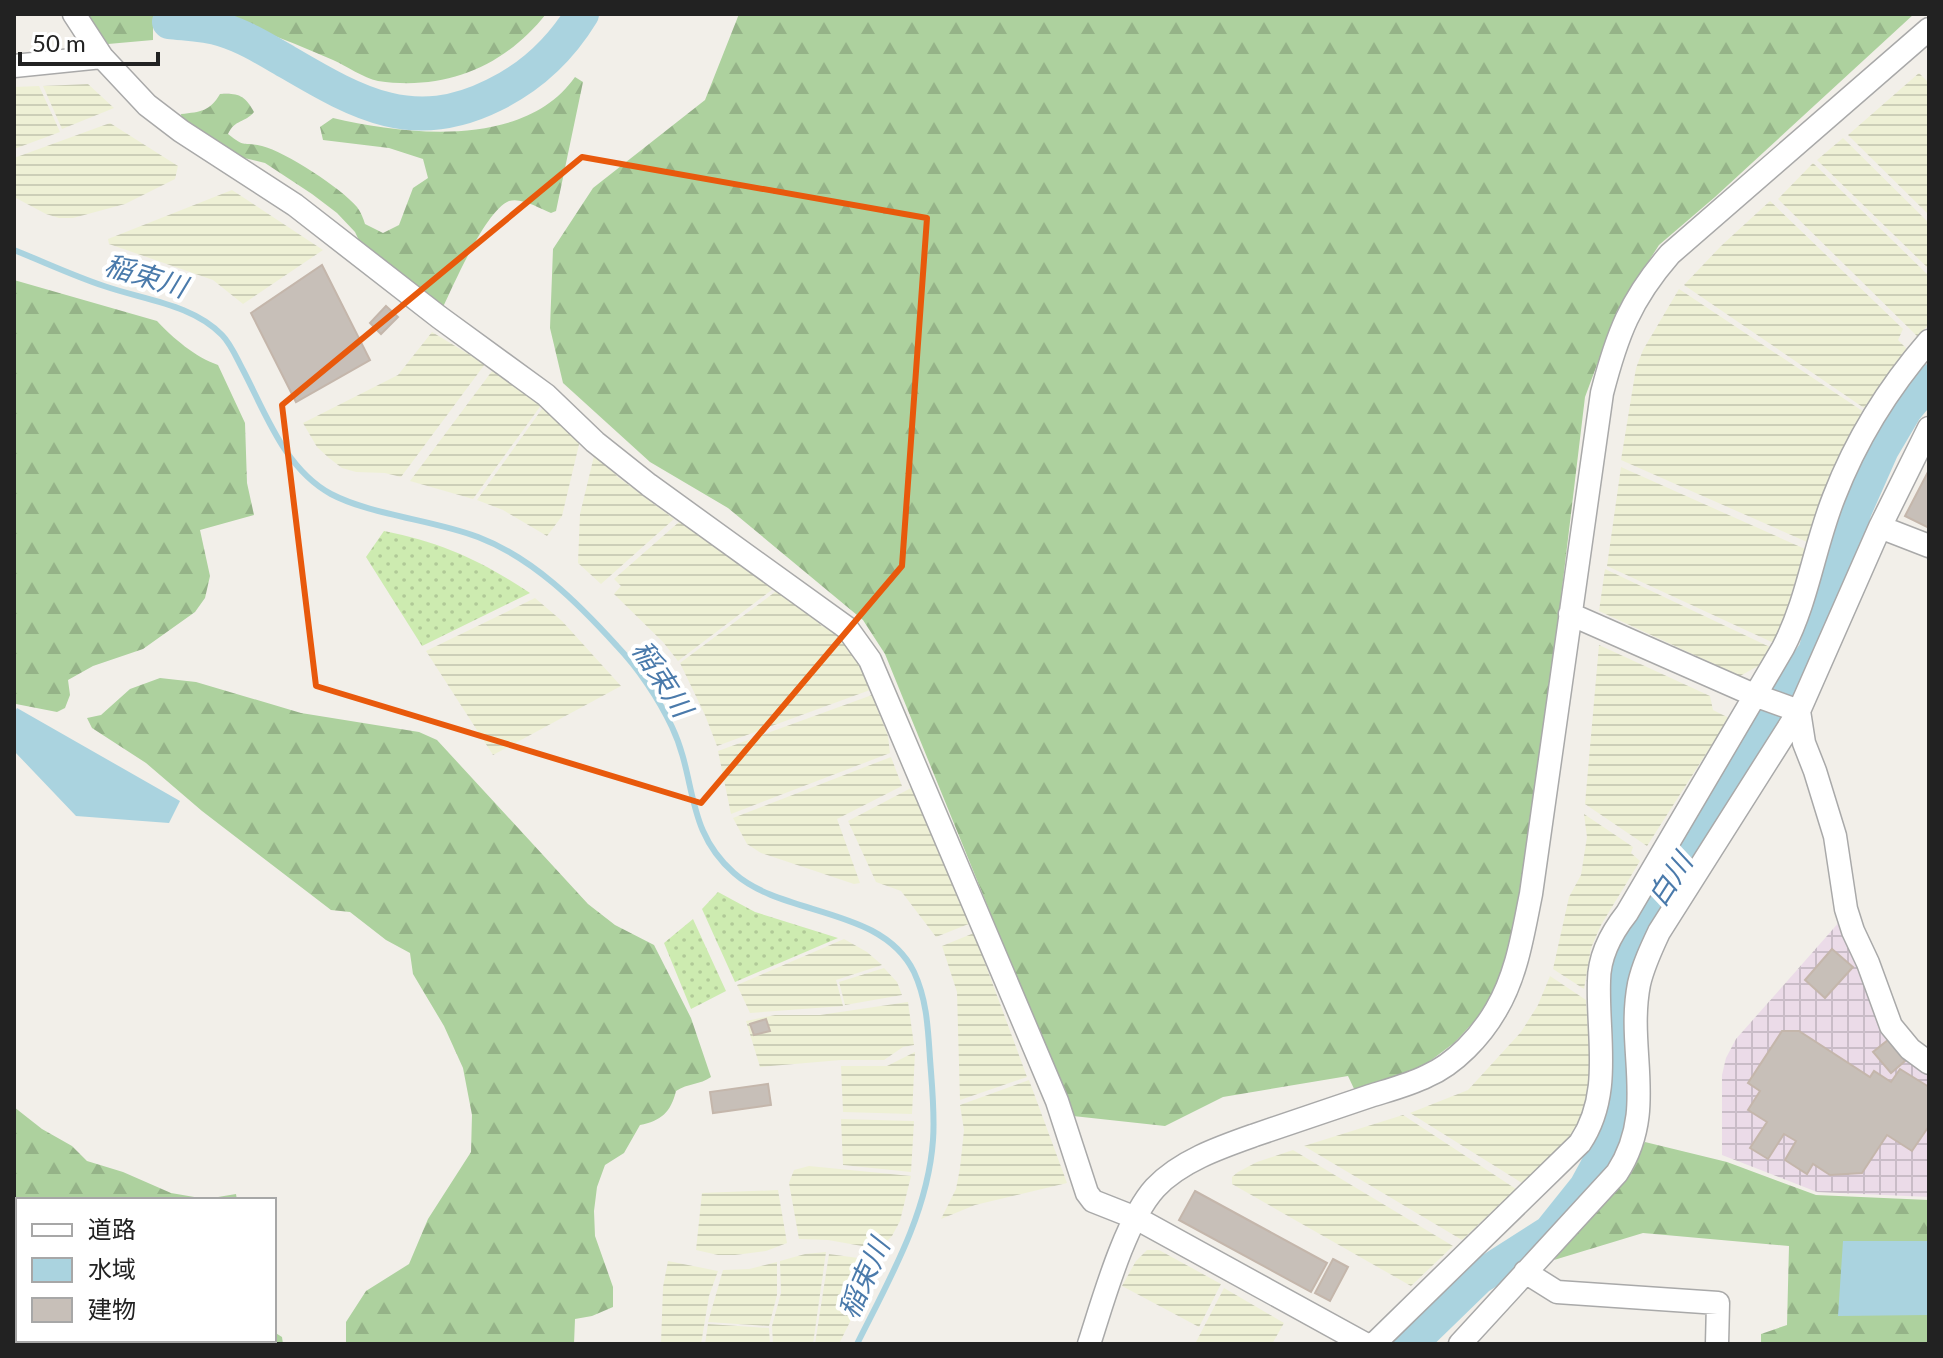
<svg xmlns="http://www.w3.org/2000/svg" width="1943" height="1358" viewBox="0 0 1943 1358" font-family="Lato,'Noto Sans JP',sans-serif">
<defs>
<pattern id="industrial-grid" width="8" height="8" patternUnits="userSpaceOnUse" patternTransform="scale(2)"><rect width="8" height="8" fill="#ebdbe8"/><path d="M0 4h8M4 0v8" fill="none" stroke="#c9bcc7"/></pattern>
<pattern id="farmland-rules" width="6" height="5" patternUnits="userSpaceOnUse" patternTransform="scale(2)"><rect width="6" height="5" fill="#eef0d5"/><path d="M0 2.5h6" fill="none" stroke="#ccceb7"/></pattern>
<pattern id="grass-dots" width="8" height="8" patternUnits="userSpaceOnUse" patternTransform="scale(2)"><rect width="8" height="8" fill="#cdebb0"/><path d="M2 2h.1M6 6h.1" fill="none" stroke="#b0c997" stroke-width="1.8" stroke-linecap="round"/></pattern>
<pattern id="forest-firs" width="22" height="20" patternUnits="userSpaceOnUse" patternTransform="scale(2)"><rect width="22" height="20" fill="#add19e"/><path d="M5 1l3.5 6h-7zM16 11l3.5 6h-7z" fill="#95b388"/></pattern>
</defs>
<rect width="100%" height="100%" fill="#f2efe9"/>
<path fill="url(#industrial-grid)" d="M1841,920L1929,1069V1197L1817,1192L1722,1155V1075L1726,1058L1736,1039Z"/>
<path fill="url(#farmland-rules)" d="M1919,73L1929,83V215L1848,135Z
M88,84L114,108L62,129L43,86Z
M39,86L60,132L14,149V87Z
M110,123L178,166L175,179L125,204L73,218H59L46,214L14,197V158Z
M1843,138L1929,223V269L1817,160Z
M1813,163L1929,276V324L1918,337L1778,199Z
M232,190L323,250L243,304L213,280L109,244L108,239Z
M1770,201L1903,329L1898,340L1908,350L1864,408L1684,285L1721,246Z
M1679,289L1864,412L1828,482L1807,542L1621,460L1636,368L1643,350Z
M432,332L485,364L401,477L385,473L356,472L342,468L329,458L317,447L303,423L398,375Z
M492,371L542,404L473,499L410,481Z
M544,406L582,432L562,516L547,536L503,510L477,500Z
M595,452L618,477L674,519L601,584L578,563L580,514Z
M1621,467L1805,549L1776,644L1607,566Z
M679,522L777,586L678,661L663,642L614,594L621,586L614,579Z
M1605,569L1774,649L1758,666L1740,676L1599,611Z
M779,589L822,626L845,634L864,670L870,690L717,746L705,715L680,663Z
M535,598L562,621L621,686L493,755L426,651Z
M1599,645L1710,696L1713,710L1729,718L1647,846L1585,804Z
M872,695L888,736L890,753L731,814L718,751Z
M891,757L902,786L837,819L860,883L854,884L761,853L747,844L733,818Z
M911,788L923,806L971,923L936,937L901,891L876,882L848,821Z
M1584,814L1633,847L1631,853L1640,861L1601,925L1591,948L1584,989L1553,969L1569,897L1581,875L1587,837Z
M974,933L1027,1077L960,1100L957,992L942,946Z
M844,939L867,952L882,965L836,980L843,1006L750,1013L737,985Z
M884,968L897,982L902,995L845,1005L839,982Z
M1550,976L1586,1000L1590,1065L1588,1095L1580,1121L1563,1146L1522,1183L1410,1113L1468,1090L1521,1032L1538,1005Z
M908,1002L914,1045L903,1047L884,1060H841L760,1067L746,1021L775,1015H820Z
M915,1052L912,1114L843,1112L841,1066H887Z
M1029,1080L1067,1183L975,1205L941,1219L956,1189L960,1168L964,1130L960,1105Z
M1403,1115L1516,1189L1462,1240L1304,1146Z
M841,1119L914,1121L911,1172L843,1165Z
M1293,1150L1453,1246L1411,1286L1232,1184V1177L1238,1172L1257,1162Z
M809,1166L911,1176L900,1221L892,1236L879,1249L828,1240L799,1239L789,1183L794,1170Z
M778,1190L787,1243L766,1251L735,1255H718L696,1250L702,1193Z
M1147,1250H1159L1221,1284L1199,1327L1122,1286L1136,1261Z
M826,1252L813,1344H773L772,1326L781,1293L780,1261L805,1254Z
M829,1254L880,1261L839,1344H815Z
M668,1261L718,1271L709,1296L701,1344H661L663,1287Z
M777,1262V1295L769,1326L708,1322L723,1270L749,1269Z
M1224,1288L1284,1323L1272,1344H1195Z
M708,1324L769,1328L770,1344H705Z"/>
<path fill="url(#grass-dots)" d="M384,531C443,543 480,560 530,593L422,646L366,557Z
M718,892L755,912L838,938L735,982L702,909Z
M693,919L726,991L691,1009L664,943Z"/>
<path fill="url(#forest-firs)" d="M87,14H177L153,19V40L108,44Z
M212,14H546C504,67 445,91 378,81C363,78 347,66 333,60C294,43 253,27 212,14Z
M739,14H1914L1715,197L1659,245L1617,311L1585,397L1535,814L1505,971L1485,1010L1454,1043L1414,1073L1356,1093L1348,1076L1223,1097L1165,1126L1073,1116L885,654L863,620L728,508L650,462L563,383L550,328L553,249L593,188L705,100Z
M575,77L583,82L556,211L551,213C539,208 521,197 509,201C486,210 454,284 443,307L363,249L355,232L337,213L312,194L265,163L236,156L183,127L181,114C201,112 210,111 220,94C238,93 245,95 254,112C245,123 235,119 228,134C247,149 242,141 262,146C286,152 341,188 357,207C361,212 363,218 365,224L383,233L399,225L413,188L428,178L423,159L389,148L323,140L320,127L333,118C407,135 524,149 575,77Z
M14,280L157,321C173,338 195,357 218,365L245,423L247,483L254,515L200,530L210,576L205,598L195,612L143,649L93,666L68,680L70,695L65,708L57,712L16,704L14,706Z
M160,678L196,682L301,713L419,732L437,740L588,904L615,925L654,945L691,1018L711,1077C700,1085 688,1083 676,1091C671,1112 661,1121 640,1125L624,1153L605,1165L597,1187L594,1211L595,1236L613,1287V1307L592,1316L575,1319L574,1344H346V1322L366,1291L409,1264L428,1219L471,1152L472,1115L463,1068L444,1026L413,974L410,953L386,940L350,912L331,910L202,811L146,763L92,728L87,718L101,715L130,689Z
M14,1107L42,1129L72,1146L87,1161L123,1172L171,1193L206,1199L236,1194L237,1200H18V1233L14,1232Z
M1645,1142L1727,1162L1816,1195L1929,1200V1344H1761V1334L1787,1325L1789,1246L1643,1233L1554,1260L1632,1165Z
M274,1332L282,1337L283,1344H20L27,1340H274Z"/>
<path fill="#aad3df" d="M17,708L180,801L169,823L76,816L14,751V713Z
M1843,1241H1929V1315L1838,1316Z"/>
<g fill="none" stroke-linecap="round" stroke-linejoin="round">
<path stroke="#aad3df" stroke-width="6" d="M14,250C44,262 74,276 104,286C144,300 192,304 222,335C231,344 237,359 243,370C266,414 285,469 331,494C371,515 434,520 478,537C533,558 578,603 617,646C638,668 659,699 672,727C697,780 685,830 734,873C783,917 882,906 914,972C927,1000 928,1029 930,1059C932,1086 935,1114 933,1140C928,1213 889,1280 857,1344"/>
<path stroke="#aad3df" stroke-width="34" d="M169,22C187,24 206,24 223,30C246,37 268,51 289,63C359,104 414,135 494,95C531,77 560,50 582,14
M1410,1344L1478,1278L1550,1232L1586,1187L1611,1141L1619,1103L1615,1069L1616,983L1625,947L1649,912L1769,718L1815,652L1855,510L1882,449L1905,410L1929,381"/>
</g>
<path fill="#c7bfb8" stroke="#c4b6ab" stroke-width="2" d="M322,265L370,360L296,402L251,313Z
M386,306L398,317L381,334L370,323Z
M1929,470V528L1905,516Z
M1832,949L1853,967L1825,998L1805,980Z
M766,1019L770,1031L754,1035L750,1024Z
M1782,1031H1799L1870,1077L1874,1071L1891,1082L1900,1069L1929,1087V1126L1912,1151L1887,1135L1862,1173L1830,1175L1813,1164L1807,1174L1785,1160L1796,1141L1784,1134L1768,1159L1750,1148L1767,1122L1748,1110L1760,1091L1748,1083Z
M1888,1040L1905,1061L1891,1073L1873,1052Z
M768,1084L771,1105L713,1113L710,1092Z
M1195,1191L1327,1263L1311,1292L1179,1220Z
M1333,1259L1348,1267L1330,1301L1315,1293Z"/>
<g fill="none" stroke-linecap="round" stroke-linejoin="round">
<g stroke="#a9a9a9" stroke-width="25">
<path id="minor" d="M74,14L102,57L147,105L181,131L295,205L439,317L546,395L595,442L649,485L847,628L870,660L1057,1101L1087,1193L1093,1201L1136,1218L1365,1344
M14,66L102,57
M1880,527L1929,546
M1570,614L1754,695L1799,711
M1799,711L1804,743L1815,771L1835,836L1846,909L1853,931L1868,963L1891,1026L1910,1049L1929,1063
M1525,1272L1557,1292L1718,1303L1717,1344
M1089,1344C1103,1301 1125,1221 1155,1188C1180,1161 1221,1147 1255,1135C1294,1122 1332,1109 1370,1096C1389,1090 1409,1085 1427,1076C1455,1064 1481,1036 1496,1010C1517,975 1523,933 1531,894L1602,393C1617,335 1630,300 1670,254L1929,29
M1374,1344L1580,1143C1613,1094 1597,1036 1599,981C1599,956 1612,932 1627,913L1783,648C1808,600 1814,547 1834,497C1856,440 1889,387 1929,341
M1460,1344L1617,1173C1658,1110 1626,1051 1639,984C1643,966 1651,949 1659,932L1799,711L1880,527L1929,428"/>
</g>
<use href="#minor" stroke="#fff" stroke-width="22"/>
</g>
<path fill="none" stroke="#e8590c" stroke-width="6" stroke-linejoin="round" d="M582,157L927,218L902,566L701,803L316,686L282,405Z"/>
<g text-anchor="middle" dominant-baseline="central" stroke-width="8" stroke-linejoin="round" paint-order="stroke">
<g font-size="28" font-style="italic" fill="#4a7aab" stroke="#fff">
<text transform="translate(146 275) rotate(17)">稲束川</text>
<text transform="translate(663 678) rotate(57)">稲束川</text>
<text transform="translate(1669 879) rotate(-57)">白川</text>
<text transform="translate(863 1278) rotate(-66)">稲束川</text>
</g>
</g>
<rect width="1943" height="1358" fill="none" stroke="#222222" stroke-width="32"/>
<rect x="16" y="1198" width="260" height="144" fill="#ffffff" stroke="#a7a7a7" stroke-width="2"/>
<rect x="32" y="1224" width="40" height="12" fill="#ffffff" stroke="#a7a7a7" stroke-width="2"/>
<text x="88" y="1238" font-size="24" fill="#222222">道路</text>
<rect x="32" y="1258" width="40" height="24" fill="#aad3df" stroke="#a7a7a7" stroke-width="2"/>
<text x="88" y="1278" font-size="24" fill="#222222">水域</text>
<rect x="32" y="1298" width="40" height="24" fill="#c7bfb8" stroke="#a7a7a7" stroke-width="2"/>
<text x="88" y="1318" font-size="24" fill="#222222">建物</text>
<path d="M20 52v12h138v-12" fill="none" stroke="#222222" stroke-width="4"/>
<text x="32" y="52" font-size="24" fill="#222222" stroke="#ffffff" stroke-width="6" paint-order="stroke">50 m</text>
</svg>
